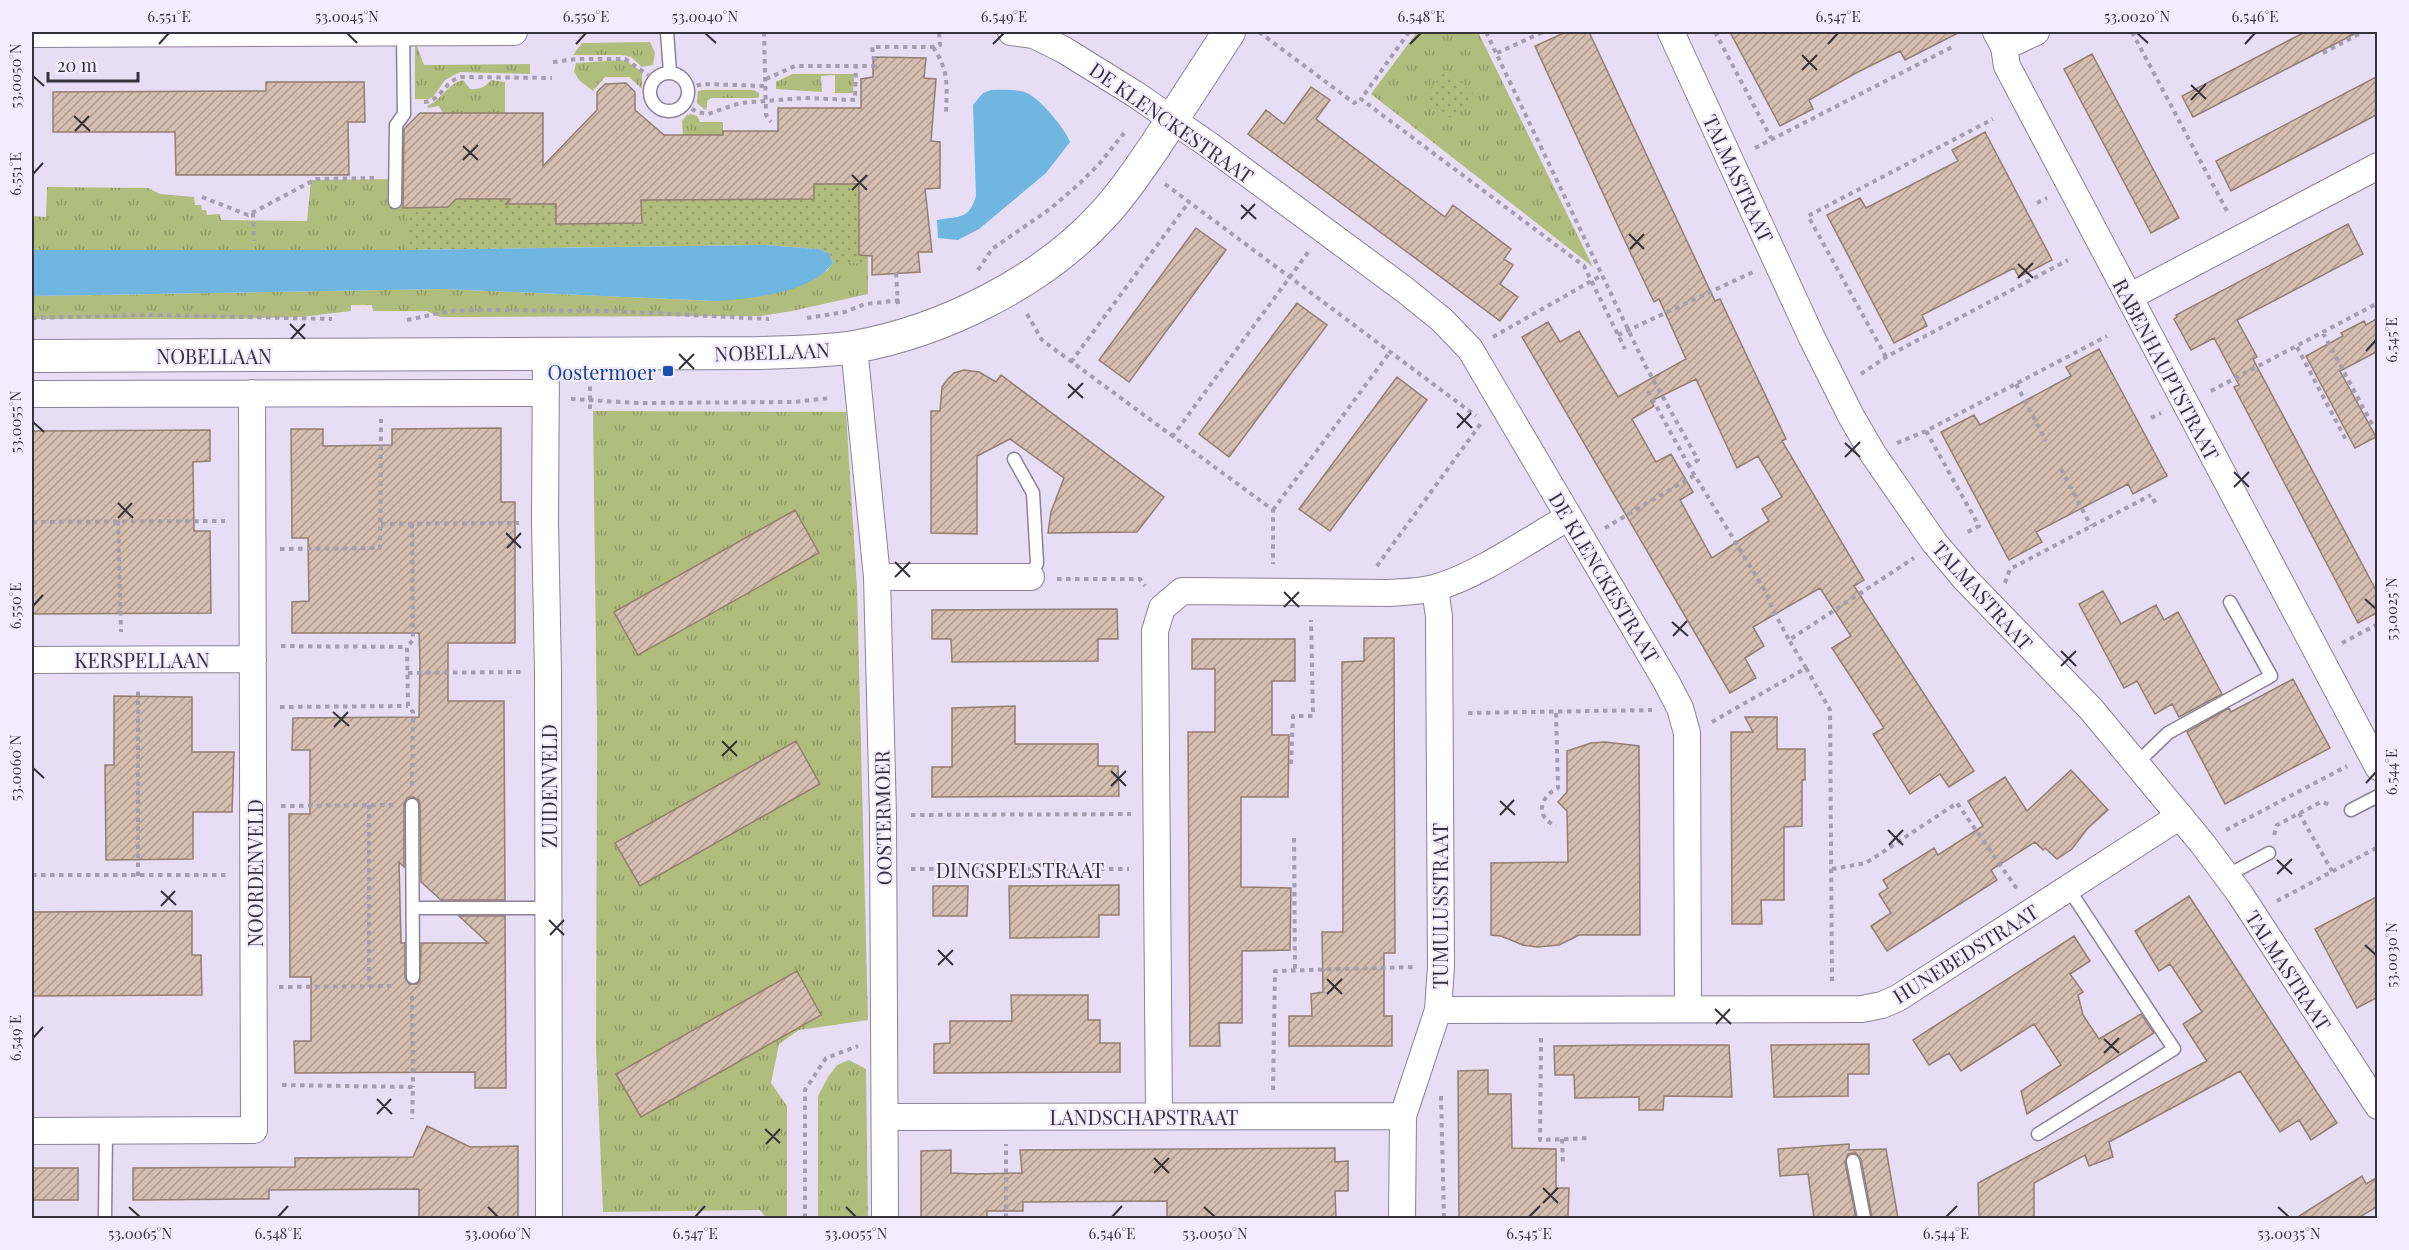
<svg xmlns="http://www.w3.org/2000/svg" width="2409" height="1250" viewBox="0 0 2409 1250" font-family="'Playfair Display',serif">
<defs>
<pattern id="grass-tufts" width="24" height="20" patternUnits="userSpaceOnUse" patternTransform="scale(1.5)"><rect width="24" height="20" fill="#b1bd7c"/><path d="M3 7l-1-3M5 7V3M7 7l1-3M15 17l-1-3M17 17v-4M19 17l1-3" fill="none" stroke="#919a67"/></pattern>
<pattern id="park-dots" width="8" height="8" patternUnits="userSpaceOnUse" patternTransform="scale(1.5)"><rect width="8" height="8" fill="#b1bd7c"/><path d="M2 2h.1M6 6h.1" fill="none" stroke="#919a67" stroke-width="1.8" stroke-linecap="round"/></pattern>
<pattern id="building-hatch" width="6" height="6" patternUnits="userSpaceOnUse" patternTransform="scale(1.5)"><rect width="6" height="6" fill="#d5beaf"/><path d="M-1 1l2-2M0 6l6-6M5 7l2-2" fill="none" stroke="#ae9b90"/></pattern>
</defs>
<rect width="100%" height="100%" fill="#e7ddf5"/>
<path fill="url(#grass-tufts)" d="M1417,32H1478L1593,267L1371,94Z
M650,42L655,53L653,65L642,67L631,57L622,55H573L582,43Z
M415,45L417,46L424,65L530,64V74L460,72L445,80L433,97L429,99H415Z
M621,60L628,62L642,72V89L629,77H605L593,91L579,80L574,72L576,63Z
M792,74H854L853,93H835V75L821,76L822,92L776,89V82Z
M463,80L470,89C478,90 486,87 491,80L505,82V113H443L439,106L428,108L427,106C442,100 447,84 463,80Z
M703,90H754L759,93V96L758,98H711L707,101V108L705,110L697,103L698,91Z
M691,114L697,116L700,122H723V135H683L682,121L687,115Z
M403,179V203L407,208V250H32V216L46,217L47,187L148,188L160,194L194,197L195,205H201L202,210H206L207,215L220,214L221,220L307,221L311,180Z
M833,263H868V294L792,311L760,316L440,317L427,311H373L372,305H351V311L301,317L231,319H32V296L443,289L716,301L827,271Z
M593,411L846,412L857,588L868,1020L799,1030L779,1044L771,1083L787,1106V1218H766L760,1210L603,1212L596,1048L597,730Z
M849,1060L866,1069L868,1218H818V1096L828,1077L837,1065Z"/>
<path fill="url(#park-dots)" d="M1447,70L1473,93L1453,120L1424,96Z
M871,179L868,263H833L829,253L818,249L765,245L407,250V208L448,207L453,199H511L516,204H556L557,224L641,223V200L814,199L810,183Z"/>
<path fill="#6fb6e1" d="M991,90C1004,90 1021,88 1032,96C1044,104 1065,129 1070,142L1046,173L979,229L958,240L938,238L937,220C959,216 969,220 976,196L973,105L983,93Z
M765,245L818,249L829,253L833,263C810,294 752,298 716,301L443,289L32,296V250H407Z"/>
<path fill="url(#building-hatch)" stroke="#947e71" stroke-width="1.5" fill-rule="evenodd" d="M1566,32H1589L1715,301L1720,299L1786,439L1782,441L1864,580L1854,586L1974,771L1949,787L1940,774L1910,794L1873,734L1884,728L1832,648L1851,636L1820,588L1753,627L1764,646L1745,658L1756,678L1730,693L1522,337L1548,322L1560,342L1579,331L1618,397L1686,359L1659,299L1654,302L1632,256L1535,46ZM1696,379L1737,468L1758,456L1782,497L1762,509L1769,521L1712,558L1680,500L1693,492L1671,454L1656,462L1632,419L1654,406L1651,401Z
M1730,32H1960L1905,60L1900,51L1854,74L1809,100L1813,109L1780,126Z
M2305,32H2358L2193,117L2182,96Z
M2092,54L2179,218L2151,233L2064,69Z
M873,57L926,58L924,78L936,79L931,141L940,142V188L925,189L932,252H918L920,272L872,275V256L859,255V184H814V199L641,200L642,223L556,224V204H506L510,199H456L448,207L403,208L404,129L420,113H543V166L597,110V92L605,84L626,83L635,92V110L664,135H723V131H778V108H861V79L873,77Z
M2378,76V114L2231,191L2216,161Z
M266,82H364L365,122H348L349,175H176L175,132H53V92L266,91Z
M1311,87L1330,100L1316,119L1445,217L1453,205L1511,249L1504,259L1513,265L1500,284L1518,297L1500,321L1248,134L1266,110L1284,124Z
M1985,132L2052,260L2019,277L2014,268L1922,315L1927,326L1894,343L1827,215L1860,198L1866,208L1958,161L1952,150Z
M2348,224L2363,254L2237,320L2257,357L2253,359L2378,594V612L2358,623L2234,387L2239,385L2214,338L2191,350L2174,319L2177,317L2176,315Z
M1196,228L1226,250L1129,382L1099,360Z
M1297,303L1327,325L1229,457L1199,434Z
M2378,318V351L2340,371L2376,437L2355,448L2306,356L2343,336L2341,333L2364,321L2366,325Z
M2099,349L2167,476L2133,494L2128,484L2036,532L2042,542L2009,560L1941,432L1974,415L1980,425L2071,376L2066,367Z
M964,370L979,372L996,382L1001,375L1164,497L1137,532L1048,533L1051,512L1064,478L1010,439L977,456V534L931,533V411H940L942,387L947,380L954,373Z
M1397,377L1427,400L1330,531L1299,509Z
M501,428V502H515V643H448V701H504L505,900H441L421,882L420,805L419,800L413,797L407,798L404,805V867L399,862L401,943H405V977L409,984H417L420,981L421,943H488L459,916H505L506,1088H475V1072L295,1073L294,1041H311V977H290L289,814H310V750H292L293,718L419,717L420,662L419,633H292V602L309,601L308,538H292L291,429H323V446L392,445V429Z
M210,430V461L193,462L194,531H210L211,613L32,614V431Z
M795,510L819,553L638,655L614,612Z
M2103,591L2121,624L2156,605L2164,620L2178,612L2222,694L2179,717L2172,704L2155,714L2137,681L2124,688L2079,604Z
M1117,609L1118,639H1098V661L952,662L951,639H932V610Z
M1364,638H1394L1395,953H1384V1016H1392V1046H1289V1016H1312L1311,994L1323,992L1322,932H1343L1342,662L1364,661Z
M1192,639H1295V681H1272V735H1289L1288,797H1241V887L1291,888L1290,950L1242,951V1023H1219L1220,1046H1190L1188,732H1215V669H1192Z
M2293,679L2330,748L2225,804L2187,732L2229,708L2231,712Z
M114,696L192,697V752H234L232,812H193V859L106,860L105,765H114Z
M1015,706V744H1098V766H1118L1119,796L932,797V767H952V708Z
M1745,717H1777V749H1805V780H1802V826L1784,827V900H1761L1762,924H1732L1731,732H1753Z
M796,741L820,784L640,886L615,843Z
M1605,742L1639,746L1640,935H1579L1559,945L1538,947L1523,945L1501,936L1491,935V863L1568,862L1567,811L1558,802L1567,792V751L1591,743Z
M2071,770L2108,810L2087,829L2072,849L2057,859L2045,848L2043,850L2035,842L1991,870L1997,880L1887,951L1871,926L1891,913L1879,894L1888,888L1883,880L1934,848L1938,855L1983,826L1968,801L2005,777L2027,811Z
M1119,885V915H1099V937L1010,938L1009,886Z
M933,886H968L967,916H933Z
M2189,896L2337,1123L2311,1140L2299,1120L2280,1132L2240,1071L2109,1142L2113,1157L2089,1166L2085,1155L2034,1183V1218H1979L1978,1183L2207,1061L2183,1024L2202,1012L2170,964L2159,971L2135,931Z
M2378,896V997L2357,1008L2315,929Z
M192,911V955H201L202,995L32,996V912Z
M2074,936L2090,961L2070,974L2083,992L2078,995L2083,1015L2099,1039L2141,1014L2154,1033L2027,1114L2021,1091L2061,1065L2034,1024L1961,1071L1949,1053L1929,1065L1913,1040Z
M797,971L821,1015L641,1117L616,1074Z
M1011,995H1088V1020H1100V1043H1120V1072L934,1073V1044L950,1043V1021H1012Z
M1869,1044V1074H1848V1096L1774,1097L1771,1045Z
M1628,1045H1729L1732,1097L1664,1096L1663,1110H1639V1097L1575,1098L1574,1075H1555L1554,1046Z
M1488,1070V1094H1511L1512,1148L1556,1149V1188H1569L1568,1218H1459L1458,1071Z
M427,1126L470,1147L518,1146V1218H419V1189L269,1190V1199L133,1200V1168L295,1167V1158L413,1157Z
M1849,1144V1150L1886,1149L1898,1218H1872L1861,1159L1856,1153L1848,1154L1845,1162L1856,1218H1814L1808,1174L1780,1176L1778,1149Z
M1335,1148V1162L1348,1161V1191H1335L1336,1218H1167V1201L1023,1202V1211H987V1218H921V1151L951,1150V1173L975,1174L1022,1173L1020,1150Z
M32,1168H78V1200H32Z
M2362,1176L2366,1184L2378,1177V1206L2358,1218H2296Z"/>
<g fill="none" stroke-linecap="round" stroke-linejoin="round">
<g stroke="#8b8298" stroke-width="15">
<path id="service" d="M667,32L670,72
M650 92a19 19 0 1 1 38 0a19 19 0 1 1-38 0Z
M395,202L396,125L404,114L403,32
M1014,459L1033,493L1037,563L1031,577
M2137,763L2168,733L2271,676L2230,602
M412,805L413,977
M2351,810L2378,796
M2226,876L2269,853
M413,908H548
M2038,1134L2174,1049L2068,888
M1853,1161L1864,1218
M105,1218L106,1130"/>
</g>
<g stroke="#8b8298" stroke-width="28">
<path id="minor" d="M1011,32L1034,35L1064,50L1135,94L1209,145L1405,290L1442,320L1470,349L1667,683L1680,708L1687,733L1688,1009
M1671,32L1811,336L1851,416L1873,454L1934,542L1965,579L2091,709L2202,843L2240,894L2378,1106
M1996,32L2004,47L2007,66L2378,767
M32,34L514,32
M2004,47L2036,32
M2129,297L2378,166
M854,347L877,577L883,816L885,1218
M546,354L545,523L548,672L549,1218
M32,394L546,393
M877,577H1031
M32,660L253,659
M1438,1010L1862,1009L1882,1005L1898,998L2180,816
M1159,1116L1155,631L1162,608L1182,591L1388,593C1403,592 1418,592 1434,588C1476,577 1530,539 1569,517
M885,1117L1403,1116
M32,1131L254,1130L252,393
M1402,1218L1403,1116L1438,1010L1441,966L1439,617L1435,588"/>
</g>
<g stroke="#8b8298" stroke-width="34">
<path id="tertiary" d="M32,356L759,353C790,352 823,352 854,347C943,331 1042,282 1103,215C1123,194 1139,169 1155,146C1180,108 1204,70 1229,32"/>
</g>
<path stroke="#a59db0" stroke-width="4" stroke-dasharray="4.5 4.5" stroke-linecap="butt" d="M764,32L766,115L771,122
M1259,32L1354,103L1361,99
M1409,32L1361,99L1584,266L1625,349
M1486,32L1645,365L1698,460L1689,466L1767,594L1772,608L1789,640
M1715,32L1771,138
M2132,32L2228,213
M933,47C949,71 947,85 946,112
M1497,53L1543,32
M2323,53L2363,32
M553,62L577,59H625L648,75
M766,79L795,66H875L872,47H933L940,45L939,32
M688,88L703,84L766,86
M424,102C441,101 444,81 461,77L552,78
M684,104L697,112L708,114L740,103L804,98L855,100L856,66
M1755,148L1954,46
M1165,184L1476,416
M202,197L248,215L316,179L374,178
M2037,203L2047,198
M253,213L254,241
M978,270L992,249L1050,209L1078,185L1100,163L1124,133
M896,273L898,304
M1027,314L1042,340L1273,510V564
M32,318L153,315L332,319
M807,318L845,312L865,304L902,300
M407,320L449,311L486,310L612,311L769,319
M2323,333L2373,426
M1618,335L1753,272
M1493,337L1602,275
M2297,347L2346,440
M1886,357L1808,216L1993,119
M1071,362L1189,202
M1861,374L1886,357L2068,260
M2016,384L2046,441
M1648,391L1689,466
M2211,391L2378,303
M571,399L638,403L793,402L831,398
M590,409V383
M2151,418L2161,413
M1926,431L1979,526L1964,534
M1172,437L1309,251
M1897,443L1926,431L2107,336
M2061,469L2091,526
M2153,499L2156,504
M1273,510L1390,352
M118,521L121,632
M32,522L225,521
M381,524L519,523
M412,524L413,640L407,647L408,706L413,712L412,787
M1605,528L1695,475
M280,549L380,548L381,419
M1377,566L1482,422
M1057,579H1140L1145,586
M2005,583L2010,569L2151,495
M2342,643L2378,624
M281,646L407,647
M1806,668L1830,710L1832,983
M408,673L521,672
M280,707L408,706
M1468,713L1652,710
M1556,713L1558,788C1539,797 1535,817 1556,826
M1712,722L1806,668L1789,640L1914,558
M1291,764L1293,716H1313L1311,620
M369,805V986
M281,806L393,805
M2299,813L2332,871
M911,815L1131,814
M2226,830L2347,766
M2274,835L2277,825L2321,802L2332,805
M1294,838L1295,971
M911,869H1129
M1832,869L1866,863L1957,803L2017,889
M32,875H226
M138,876V688
M2277,901L2378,847
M279,987L395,986
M412,996L413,1087
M1541,1038L1540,1140L1591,1138
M282,1085L413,1087L412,1119
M1273,1090L1275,971L1413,967
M1441,1096L1444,1218
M1562,1139L1563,1165
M805,1218V1090L826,1058L858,1046
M1006,1218V1144"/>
<use href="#service" stroke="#fff" stroke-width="12"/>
<use href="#minor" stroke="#fff" stroke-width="26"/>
<use href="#tertiary" stroke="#fff" stroke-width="32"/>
</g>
<path fill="none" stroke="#36323c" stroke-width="2" d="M347,33L357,43M705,33L716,43M2137,33L2148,43M159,44L169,33M576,44L586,33M993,44L1004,33M1410,44L1421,33M1828,44L1838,33M2245,44L2255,33M1802,55L1817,70M1802,70L1817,55M33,76L44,86M2191,85L2206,99M2191,100L2206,84M74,116L90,131M75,131L89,116M463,146L478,160M463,160L478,145M33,174L43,163M852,175L867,190M852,190L867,175M1241,205L1256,219M1241,219L1255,204M1629,234L1644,249M1630,249L1644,234M2018,264L2033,278M2018,278L2033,263M290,324L305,339M291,339L305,324M2366,351L2376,340M679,354L694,369M679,369L694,354M1068,384L1083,398M1068,398L1083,383M1457,413L1472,428M33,422L44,432M1457,428L1471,413M1845,443L1860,457M1845,457L1860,442M2234,472L2249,487M2234,487L2249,472M118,503L133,518M118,518L132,503M506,533L521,548M507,548L521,533M895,562L910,577M895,577L910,562M1284,592L1299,607M2365,599L2376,609M33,606L43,595M1284,607L1299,592M1672,622L1688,636M1673,636L1687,621M2061,651L2076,666M2061,666L2076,651M333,712L349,726M334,727L348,712M722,741L737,756M722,756L737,741M33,768L44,778M1111,771L1126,786M2366,783L2376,772M1111,786L1126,771M1500,801L1515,815M1500,815L1514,800M1888,830L1903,845M1889,845L1903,830M2277,860L2292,874M2277,874L2292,859M161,891L176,905M161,906L175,891M549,920L564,935M550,935L564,920M2365,945L2376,955M938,950L953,965M938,965L953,950M1327,979L1342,994M1327,994L1342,979M1715,1009L1731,1024M1716,1024L1730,1009M33,1038L43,1027M2104,1039L2119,1053M2104,1053L2119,1038M377,1099L392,1114M377,1114L391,1099M765,1129L780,1143M766,1144L780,1129M1154,1158L1169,1173M1154,1173L1169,1158M1543,1188L1558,1203M1543,1203L1558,1188M129,1207L140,1217M488,1207L498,1217M846,1207L856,1217M1204,1207L1215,1217M2278,1207L2289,1217M278,1217L288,1206M695,1217L705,1206M1112,1217L1122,1206M1529,1217L1540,1206M1946,1217L1957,1206"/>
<rect fill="#1a4fb4" stroke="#f3ecff" stroke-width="2" x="662" y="365" width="12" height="12" rx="3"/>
<g text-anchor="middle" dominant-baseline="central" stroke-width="4.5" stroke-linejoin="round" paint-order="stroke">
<g font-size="20" fill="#36323c" stroke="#f3ecff">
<text transform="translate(1172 122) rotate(35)">DE KLENCKESTRAAT</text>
<text transform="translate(1739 178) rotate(65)">TALMASTRAAT</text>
<text transform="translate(772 351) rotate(-2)">NOBELLAAN</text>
<text x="214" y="355">NOBELLAAN</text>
<text transform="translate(2167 369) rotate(62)">RABENHAUPTSTRAAT</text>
<text transform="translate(1605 577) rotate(59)">DE KLENCKESTRAAT</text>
<text transform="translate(1983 595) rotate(48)">TALMASTRAAT</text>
<text x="142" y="659">KERSPELLAAN</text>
<text transform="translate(548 786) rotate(-90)">ZUIDENVELD</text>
<text transform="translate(882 818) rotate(-91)">OOSTERMOER</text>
<text x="1020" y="869">DINGSPELSTRAAT</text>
<text transform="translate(254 873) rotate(-90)">NOORDENVELD</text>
<text transform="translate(1439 906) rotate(-90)">TUMULUSSTRAAT</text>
<text transform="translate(1965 953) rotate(-32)">HUNEBEDSTRAAT</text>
<text transform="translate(2289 970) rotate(57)">TALMASTRAAT</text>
<text x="1144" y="1116">LANDSCHAPSTRAAT</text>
</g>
<g font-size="20" fill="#164399" stroke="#f3ecff" text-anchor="end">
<text x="656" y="371">Oostermoer</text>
</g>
</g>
<rect width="2409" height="1250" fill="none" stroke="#f3ecff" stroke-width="66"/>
<path d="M48 72v9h90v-9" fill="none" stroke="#36323c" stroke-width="3"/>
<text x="57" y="72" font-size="18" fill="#36323c" stroke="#f3ecff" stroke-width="4.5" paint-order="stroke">20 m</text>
<rect x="33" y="33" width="2343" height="1184" fill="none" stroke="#36323c" stroke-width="2"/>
<g font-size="15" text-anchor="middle" fill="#36323c">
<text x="169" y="22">6.551°E</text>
<text x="347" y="22">53.0045°N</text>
<text x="586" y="22">6.550°E</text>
<text x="705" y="22">53.0040°N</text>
<text x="1004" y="22">6.549°E</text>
<text x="1421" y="22">6.548°E</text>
<text x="1838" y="22">6.547°E</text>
<text x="2137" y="22">53.0020°N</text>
<text x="2255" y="22">6.546°E</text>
<text transform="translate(16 76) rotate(-90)" y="5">53.0050°N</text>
<text transform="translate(16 174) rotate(-90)" y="5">6.551°E</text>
<text transform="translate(2392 340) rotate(-90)" y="5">6.545°E</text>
<text transform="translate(16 422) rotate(-90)" y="5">53.0055°N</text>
<text transform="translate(16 606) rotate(-90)" y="5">6.550°E</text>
<text transform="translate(2392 609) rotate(-90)" y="5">53.0025°N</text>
<text transform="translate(16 768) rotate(-90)" y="5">53.0060°N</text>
<text transform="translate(2392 772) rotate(-90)" y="5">6.544°E</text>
<text transform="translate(2392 955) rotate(-90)" y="5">53.0030°N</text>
<text transform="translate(16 1038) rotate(-90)" y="5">6.549°E</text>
<text x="140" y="1239">53.0065°N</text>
<text x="278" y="1239">6.548°E</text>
<text x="498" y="1239">53.0060°N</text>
<text x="695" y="1239">6.547°E</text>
<text x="856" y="1239">53.0055°N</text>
<text x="1112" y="1239">6.546°E</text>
<text x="1215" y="1239">53.0050°N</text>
<text x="1529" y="1239">6.545°E</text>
<text x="1946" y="1239">6.544°E</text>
<text x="2289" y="1239">53.0035°N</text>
</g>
</svg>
